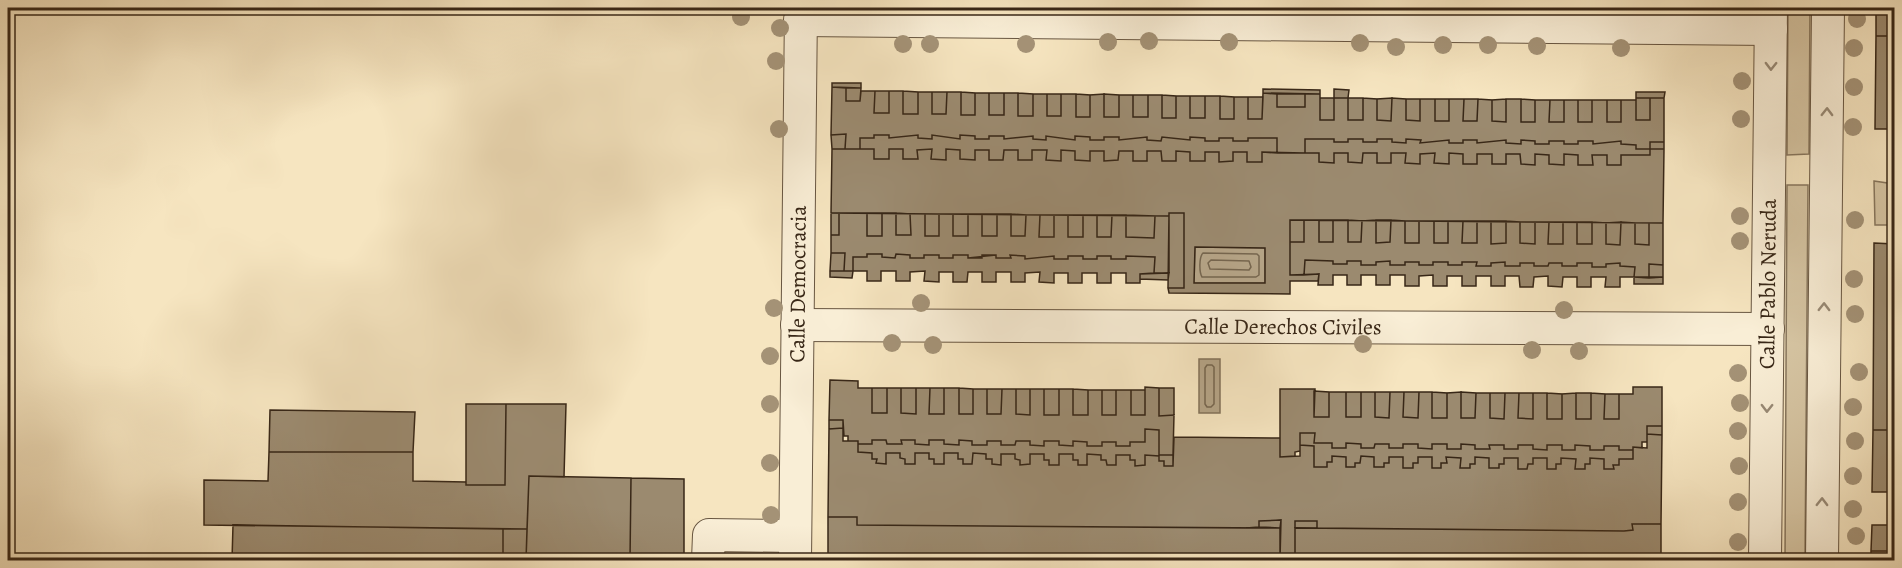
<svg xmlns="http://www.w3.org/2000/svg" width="1902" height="568" viewBox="0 0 1902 568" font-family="Alegreya,serif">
<rect width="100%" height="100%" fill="#f6e5c0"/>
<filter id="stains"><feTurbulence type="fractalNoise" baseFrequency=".00333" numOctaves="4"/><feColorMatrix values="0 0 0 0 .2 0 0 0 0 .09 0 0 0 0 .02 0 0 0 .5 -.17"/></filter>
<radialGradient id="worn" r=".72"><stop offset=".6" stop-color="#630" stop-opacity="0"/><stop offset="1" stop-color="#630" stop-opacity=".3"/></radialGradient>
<path fill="#d6c5a3" stroke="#87765d" stroke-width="1.5" d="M1788,8H1810L1809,154L1787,155Z
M1874,181L1894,184V225H1875Z
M1787,185H1808L1805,560H1785Z"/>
<path fill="#b5a487" stroke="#83725a" stroke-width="1.5" d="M1195,247L1265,248V283H1194Z
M1199,359H1220V413H1199Z"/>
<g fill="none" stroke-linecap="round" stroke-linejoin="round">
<path stroke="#76664f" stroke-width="1.5" d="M1203,253L1257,254L1259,256V275L1256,277H1202C1199,272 1199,257 1203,253Z
M1211,260L1249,261L1251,267L1249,270L1210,269L1208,263Z
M1207,365H1212L1214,367V404L1211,407H1207L1205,404V368Z"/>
</g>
<path fill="#9b8a6f" stroke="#382717" stroke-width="1.5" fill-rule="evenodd" d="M1876,8H1894V36H1876Z
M1876,36H1894V129H1875Z
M832,83H861V88L832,87Z
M832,87L846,88V101H860L861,91H875L874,113H889V91H903V114H918V92H932V114H946L947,92H961V115H975V93H989V115H1004V93H1018V116H1033V94H1047V116H1061V94H1076V117H1090V95L1104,94V117H1119V95H1133V117H1148V95H1162V118H1176V96H1190V118H1205V96H1220V119H1234V97H1248V119H1262L1263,93L1277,94V107H1305V94H1320V120H1334V98H1348V120H1363V98L1377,99V120L1391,121L1392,98L1406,99V120L1420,121V99H1435V121H1449V99H1464L1463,121H1477L1478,99L1492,100V121L1506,122V99H1521V122H1535V100H1550L1549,122H1564V100H1578V122H1592V100H1607V122H1621V100H1636V120H1650V98H1664V142H1650V149H1636V145L1621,144V141L1593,144V141H1578V144H1564V141H1549V144H1535V141L1521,140V144L1506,143V140L1477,143V140H1463V143H1449V140L1420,143L1421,140L1406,139V143L1392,142V139H1377V142H1363V139H1348V142H1334V139H1305V153H1277V138H1248V141H1233V138H1219V141H1205V138L1190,137V140L1162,137L1161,141L1147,140V137L1119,140V137H1104V140H1090V137L1075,136V140L1046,136V140L1033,139V136L1004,139V136H989V139H975V136L960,135V139L932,135V139L918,138V135L889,138V135H874V138H860V149H845L846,134L831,135Z
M846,88H861L860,101H846Z
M1263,89L1320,90V94L1263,93Z
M1334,89L1349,90L1348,98H1334Z
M875,91H889V113H874Z
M903,91L918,92V114H903Z
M932,92H947L946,114H932Z
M961,92L975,93V115H961Z
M1636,92H1665L1664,98H1636Z
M989,93H1004V115H989Z
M1018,93L1033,94V116H1018Z
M1047,94H1061V116H1047Z
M1076,94L1090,95V117H1076Z
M1104,94L1119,95V117H1104Z
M1277,94H1305V107H1277Z
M1133,95H1148V117H1133Z
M1162,95L1176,96V118H1162Z
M1190,96H1205V118H1190Z
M1220,96L1234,97V119H1220Z
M1248,97H1263L1262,119H1248Z
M1320,98H1334V120H1320Z
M1348,98H1363V120H1348Z
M1392,98L1391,121L1377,120V99Z
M1636,98H1650V120H1636Z
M1406,99H1420V121L1406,120Z
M1435,99H1449V121H1435Z
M1464,99H1478L1477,121H1463Z
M1506,99V122L1492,121V100Z
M1521,99L1535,100V122H1521Z
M1550,100H1564V122H1549Z
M1578,100H1592V122H1578Z
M1607,100H1621V122H1607Z
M846,134L845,149H832L831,135Z
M874,135H889V138L918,135V138L932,139V135L960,139V135L975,136V139H989V136H1004V139L1033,136V139L1046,140V136L1075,140V136L1090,137V140H1104V137H1119V140L1147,137V140L1161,141L1162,137L1190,140V137L1205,138V141H1219V138H1233V141H1248V138H1277V153L1262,152V162H1247V152H1233V161L1219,162V152H1205V161H1190V152L1176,151V161H1162L1161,151H1147V161H1133V151H1119L1118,160L1104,161V151H1090V161L1075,160V151L1061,150V161L1046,160L1047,150H1032V160H1018V150H1004L1003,160H989V150H975V160L960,159V150L946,149V160L931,159L932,149L917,150L918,159H903V149H889V159H874V149H860V138H874Z
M1305,139H1334V142H1348V139H1363V142H1377V139H1392V142L1406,143V139L1421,140L1420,143L1449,140V143H1463V140H1477V143L1506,140V143L1521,144V140L1535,141V144H1549V141H1564V144H1578V141H1593V144L1621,141V144L1636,145V149H1650V155H1621V165H1607V155H1592L1593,165H1578V155L1564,154V165L1549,164V155L1535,154V165L1521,164L1520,154H1506V164H1492V154H1477V164H1463V154L1449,153V164L1434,163L1435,153L1420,154V164L1405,163L1406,153H1391V163H1377V153H1363L1362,163L1348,162V153H1334V163L1319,162V153H1305Z
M1650,142H1664V149H1650Z
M832,149H874V159H889V149H903V159H918L917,150L932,149L931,159L946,160V149L960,150V159L975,160V150H989V160H1003L1004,150H1018V160H1032V150H1047L1046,160L1061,161V150L1075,151V160L1090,161V151H1104V161L1118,160L1119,151H1133V161H1147V151H1161L1162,161H1176V151L1190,152V161H1205V152H1219V162L1233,161V152H1247V162H1262V152L1305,153H1319V162L1334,163V153H1348V162L1362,163L1363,153H1377V163H1391V153H1406L1405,163L1420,164V154L1435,153L1434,163L1449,164V153L1463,154V164H1477V154H1492V164H1506V154H1520L1521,164L1535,165V154L1549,155V164L1564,165V154L1578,155V165H1593L1592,155H1607V165H1621V155H1650V149H1664L1663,223L1290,220V275L1319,274L1318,281H1290V294L1169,293L1168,288H1184V213H1169V216L831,213ZM1195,247L1265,248V283H1194Z
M831,213H839V235H831Z
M839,213H867V236H882V213H896V235H911L910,214H925V236H939V214H953V236H968V214H982V236H997V214H1011V236H1025L1026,215H1040L1039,237H1054V215H1068V237H1083V215H1097V237H1111L1112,215H1126V237L1154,238L1155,216H1169V273H1154L1155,257L1126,256V259H1111V256H1097V259H1083V256H1068V259H1054V256L1025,259V256L1010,255L1011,258H996V255H982V258H968V255H953V258H939V255H924V258H910V255L896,254L895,258L882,257V254H867V257H853V271H844L845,253H831V235H839Z
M867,213H882V236H867Z
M896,213L910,214L911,235H896Z
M1169,213H1184V288H1168Z
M925,214H939V236H925Z
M953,214H968V236H953Z
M982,214H997V236H982Z
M1011,214L1026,215L1025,236H1011Z
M1040,215H1054V237H1039Z
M1068,215H1083V237H1068Z
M1097,215H1112L1111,237H1097Z
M1126,215L1155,216L1154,238L1126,237Z
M1290,220H1304V242H1290Z
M1304,220H1319V242H1333V220H1348V242H1361L1362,221L1376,220V243L1390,242L1391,220L1405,221V243H1419V221H1434V243H1448V221H1463L1462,243H1477V221H1491V244L1506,243V221L1520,222V243L1535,244V222H1549L1548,244H1563V222H1577V244H1592V222L1606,223V244L1620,245L1621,222L1635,223V244L1649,245V223H1663V265L1649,264V278L1634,277L1635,267L1620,266V263L1606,264V267H1592V263H1577V266H1562V263H1549L1548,266H1534V263H1520V266H1505V262L1491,263V266H1476L1477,262H1462V265H1448V262H1433V265H1419V262H1405V265H1390V261L1376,262V265H1361V261H1347V264H1333V261L1305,260L1304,275H1290V242H1304Z
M1319,220H1333V242H1319Z
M1348,220L1362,221L1361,242H1348Z
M1376,220H1391L1390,242L1376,243Z
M1405,221H1419V243H1405Z
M1434,221H1448V243H1434Z
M1463,221H1477V243H1462Z
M1491,221H1506V243L1491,244Z
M1520,222H1535V244L1520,243Z
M1549,222H1563V244H1548Z
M1577,222H1592V244H1577Z
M1621,222L1620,245L1606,244V223Z
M1635,223H1649V245L1635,244Z
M1874,243L1894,244V430H1873Z
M831,253H845L844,271H830Z
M867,254H882V257L895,258L896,254L910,255V258H924V255H939V258H953V255H968V258L996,255V258H1011L1010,255L1025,256V259L1054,256V259H1068V256H1083V259H1097V256H1111V259H1126V256L1155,257L1154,273L1140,274V283H1126V273H1111V283H1097V273H1082V283H1068V273H1054V283L1039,282L1040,272L1025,273V282H1011V272H996V282H982V272H968L967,282H953V272H939V282L924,281L925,271L910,272V281H896V271H881V281H867V271H853V257H867Z
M1305,260L1333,261V264H1347V261H1361V265H1376V262L1390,261V265H1405V262H1419V265H1433V262H1448V265H1462V262H1477L1476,266H1491V263L1505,262V266H1520V263H1534V266H1548L1549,263H1562V266H1577V263H1592V267H1606V264L1620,263V266L1635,267L1634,277H1620V287H1605L1606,277H1591V287H1577V277H1563L1562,287L1548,286V276L1534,277L1533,287H1520L1519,276H1505V286H1491V276H1476V286H1462V276H1447V286H1433V275L1419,276V286H1405V275H1390V285H1376V275H1361V285H1347V275H1333V285H1318L1319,274L1304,275Z
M1649,264L1663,265V277L1649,278Z
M830,271H853L852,278L830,277Z
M1169,273L1168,280L1140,279V274Z
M1634,277H1663V284H1634Z
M830,380L858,381V388H872V413H887V388H901V413L916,414V388H930L929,414H944V388H959V414H973V389H987V414H1001L1002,389H1016V414L1030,415V389H1044V415H1059V389H1073V415H1088V390H1102V415H1116V390H1131V415H1145V387L1159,388V416L1174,415L1173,455H1159V430L1145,429V442H1130V446H1116V442H1102V446H1087V442L1073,441V446L1059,445V441H1044V446L1030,445V441H1016L1015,445H1001V441H987V445H972V441L959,440V445L944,444V440H929V445L915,444V440H901L902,444H887L886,440H872V444H858V441H848V436H844L843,420H829Z
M1633,387H1662V426H1647V442H1642V448L1633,447V450H1619V446H1604V450H1590V446L1575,445V450H1562V445H1547V450L1533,449V445H1518V449H1504V445H1489L1490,449H1475V445L1461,444V449H1447V444H1432V449L1418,448V444H1403V448H1389V444H1375L1374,448H1361V444L1346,443V448H1332V443H1314L1315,433H1300V451L1295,452V456L1280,457V389H1315L1314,417H1329V392H1346V417H1361V392H1375V417L1389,418L1390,392H1404L1403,417L1418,418L1419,392H1432V418H1447V393L1461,392V418H1475L1476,393H1490V418L1504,419L1505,393H1519L1518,418L1533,419V393H1547V419H1562V394L1576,393V419H1591V393L1605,394L1604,419H1619V394H1633Z
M872,388H887V413H872Z
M901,388H916V414L901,413Z
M930,388H944V414H929Z
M959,388L973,389V414H959Z
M1159,388H1174V415L1159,416Z
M987,389H1002L1001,414H987Z
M1016,389H1030V415L1016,414Z
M1044,389H1059V415H1044Z
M1073,389L1088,390V415H1073Z
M1102,390H1116V415H1102Z
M1131,390H1145V415H1131Z
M1314,391L1329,392V417H1314Z
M1346,392H1361V417H1346Z
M1375,392H1390L1389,418L1375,417Z
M1404,392H1419L1418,418L1403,417Z
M1432,392L1447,393V418H1432Z
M1461,392L1476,393L1475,418H1461Z
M1490,393H1505L1504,419L1490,418Z
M1519,393H1533V419L1518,418Z
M1547,393L1562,394V419H1547Z
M1576,393H1591V419H1576Z
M1605,394H1619V419H1604Z
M466,404H506L505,485H466Z
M506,404H566L564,477L529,476L527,529L204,525V480L268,481L269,452H413V481L466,482V485H505Z
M270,410L415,412L413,452H269Z
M829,420H843V428L829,429Z
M1647,426H1662V435L1647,434Z
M843,428V441H858V452L872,453V459H877L876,463L886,464V453H900V458L905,459V464H915V453H929V459H934V464H944V453H958V459H963V464H972L973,453L986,454V459H992V464L1001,465V454H1015V459L1020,460V465L1030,464V454H1044V460H1049V465H1059V454H1073V460H1078V465H1087V454L1101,455V460H1106L1107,465H1116V455H1130V460H1135V466L1145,465V455L1159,456V461H1164V466H1173L1174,437L1280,438V457L1300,456V445L1314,446V467H1327V462H1332V456L1346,457V467H1355V463H1360L1361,456L1374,457V467H1384V463H1389V457H1403V468H1413V463H1418V457H1432V468H1441V463H1447L1446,457L1461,458L1460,468H1470V464H1475V457L1489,458V468H1499V464H1504V458H1518V469H1527L1528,464H1533V458H1547V469H1556V464H1561V458L1576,459L1575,469H1585V464H1590V458L1604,459V469H1614L1613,465H1619V459H1633V447L1647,448V434L1662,435L1661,524H1632L1633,530L1624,531L1317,528V521H1295V560H1280L1281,520L1259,521V527L1246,528L857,525V517H828L829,429Z
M1145,429L1159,430V455H1173V466H1164V461H1159V456L1145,455V465L1135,466V460H1130V455H1116V465H1107L1106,460H1101V455L1087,454V465H1078V460H1073V454H1059V465H1049V460H1044V454H1030V464L1020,465V460L1015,459V454H1001V465L992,464V459H986V454L973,453L972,464H963V459H958V453H944V464H934V459H929V453H915V464H905V459L900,458V453H886V464L876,463L877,459H872V453L858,452V444H872V440H886L887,444H902L901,440H915V444L929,445V440H944V444L959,445V440L972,441V445H987V441H1001V445H1015L1016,441H1030V445L1044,446V441H1059V445L1073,446V441L1087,442V446H1102V442H1116V446H1130V442H1145Z
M1873,430H1894V551H1871L1872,525H1893V492H1872Z
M1300,433H1315L1314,443H1332V448H1346V443L1361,444V448H1374L1375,444H1389V448H1403V444H1418V448L1432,449V444H1447V449H1461V444L1475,445V449H1490L1489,445H1504V449H1518V445H1533V449L1547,450V445H1562V450H1575V445L1590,446V450H1604V446H1619V450H1633V459H1619V465H1613L1614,469H1604V459L1590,458V464H1585V469H1575L1576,459L1561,458V464H1556V469H1547V458H1533V464H1528L1527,469H1518V458H1504V464H1499V468H1489V458L1475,457V464H1470V468H1460L1461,458L1446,457L1447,463H1441V468H1432V457H1418V463H1413V468H1403V457H1389V463H1384V467H1374V457L1361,456L1360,463H1355V467H1346V457L1332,456V462H1327V467H1314V446L1300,445Z
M529,476L631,478L630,560H526Z
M631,478L684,479V560H630Z
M828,517H857V525L1280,528V560H843V556L828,557Z
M1281,520L1280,528L1259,527V521Z
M1295,521H1317V528H1295Z
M1632,524H1661V560H1295V528L1624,531L1633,530Z
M233,525L503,529V560H232Z
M503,529H527L526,560H503Z
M1871,551H1894V560H1871Z
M843,556V560H828V557Z"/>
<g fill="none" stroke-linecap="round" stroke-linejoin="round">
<g stroke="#685641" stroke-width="34">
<g id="minor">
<path d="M800,20L1771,29"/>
<path id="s1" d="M797,325L1768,329"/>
<path d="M708,560L709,535L795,536"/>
<path id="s2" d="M795,560L801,8"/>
<path id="s3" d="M1765,560L1771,8"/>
<path d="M1822,560L1828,8"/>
</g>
</g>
<use href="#minor" stroke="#f9eed6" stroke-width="32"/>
</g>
<g fill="#a49276">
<circle cx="741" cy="17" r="9"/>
<circle cx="1857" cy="19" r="9"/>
<circle cx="780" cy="28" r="9"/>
<circle cx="1149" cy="41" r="9"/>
<circle cx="1108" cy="42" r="9"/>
<circle cx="1229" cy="42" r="9"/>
<circle cx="1360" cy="43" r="9"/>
<circle cx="903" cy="44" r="9"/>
<circle cx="930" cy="44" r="9"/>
<circle cx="1026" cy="44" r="9"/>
<circle cx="1443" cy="45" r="9"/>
<circle cx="1488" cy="45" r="9"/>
<circle cx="1537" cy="46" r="9"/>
<circle cx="1396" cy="47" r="9"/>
<circle cx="1621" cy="48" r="9"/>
<circle cx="1854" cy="48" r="9"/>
<circle cx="776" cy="61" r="9"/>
<circle cx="1742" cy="81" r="9"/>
<circle cx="1854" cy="87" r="9"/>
<circle cx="1741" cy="119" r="9"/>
<circle cx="1853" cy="127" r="9"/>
<circle cx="779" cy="129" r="9"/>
<circle cx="1740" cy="216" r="9"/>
<circle cx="1855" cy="220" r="9"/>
<circle cx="1740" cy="241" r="9"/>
<circle cx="1854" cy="279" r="9"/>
<circle cx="921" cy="303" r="9"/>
<circle cx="774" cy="308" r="9"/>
<circle cx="1564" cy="310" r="9"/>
<circle cx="1855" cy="314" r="9"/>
<circle cx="892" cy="343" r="9"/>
<circle cx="1363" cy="344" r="9"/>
<circle cx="933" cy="345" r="9"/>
<circle cx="1532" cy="350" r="9"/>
<circle cx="1579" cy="351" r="9"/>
<circle cx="770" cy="356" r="9"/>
<circle cx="1859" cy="372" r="9"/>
<circle cx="1738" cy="373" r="9"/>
<circle cx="1740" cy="403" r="9"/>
<circle cx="770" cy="404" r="9"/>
<circle cx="1853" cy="407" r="9"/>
<circle cx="1738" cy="431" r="9"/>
<circle cx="1855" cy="441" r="9"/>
<circle cx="770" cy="463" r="9"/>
<circle cx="1739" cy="466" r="9"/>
<circle cx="1853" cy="476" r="9"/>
<circle cx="1738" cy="502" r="9"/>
<circle cx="1853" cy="509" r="9"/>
<circle cx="771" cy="515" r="9"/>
<circle cx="1856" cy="536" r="9"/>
<circle cx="1738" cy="542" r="9"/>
</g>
<defs><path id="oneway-chevron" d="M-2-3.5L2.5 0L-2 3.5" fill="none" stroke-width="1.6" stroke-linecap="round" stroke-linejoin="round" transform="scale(1.5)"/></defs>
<g stroke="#988a76">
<use href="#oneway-chevron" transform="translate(1771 66) rotate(91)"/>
<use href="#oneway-chevron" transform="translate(1827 112) rotate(-89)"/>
<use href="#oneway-chevron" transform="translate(1824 307) rotate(-89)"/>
<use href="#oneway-chevron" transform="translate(1767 408) rotate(91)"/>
<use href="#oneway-chevron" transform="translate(1822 502) rotate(-89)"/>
</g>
<g text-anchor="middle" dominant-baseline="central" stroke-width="4.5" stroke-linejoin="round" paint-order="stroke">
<g font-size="22" fill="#382717" stroke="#f9eed6">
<text stroke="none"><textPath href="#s2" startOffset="276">Calle Democracia</textPath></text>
<text stroke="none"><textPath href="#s3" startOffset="276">Calle Pablo Neruda</textPath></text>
<text stroke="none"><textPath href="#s1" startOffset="486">Calle Derechos Civiles</textPath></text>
</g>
</g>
<rect width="1902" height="568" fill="none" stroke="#f6e5c0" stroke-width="30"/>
<rect x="9" y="9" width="1884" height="550" fill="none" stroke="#382717" stroke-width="3"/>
<rect x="15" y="15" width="1872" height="538" fill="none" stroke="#382717" stroke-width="1.5"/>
<rect width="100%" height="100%" filter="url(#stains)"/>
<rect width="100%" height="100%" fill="url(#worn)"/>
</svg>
